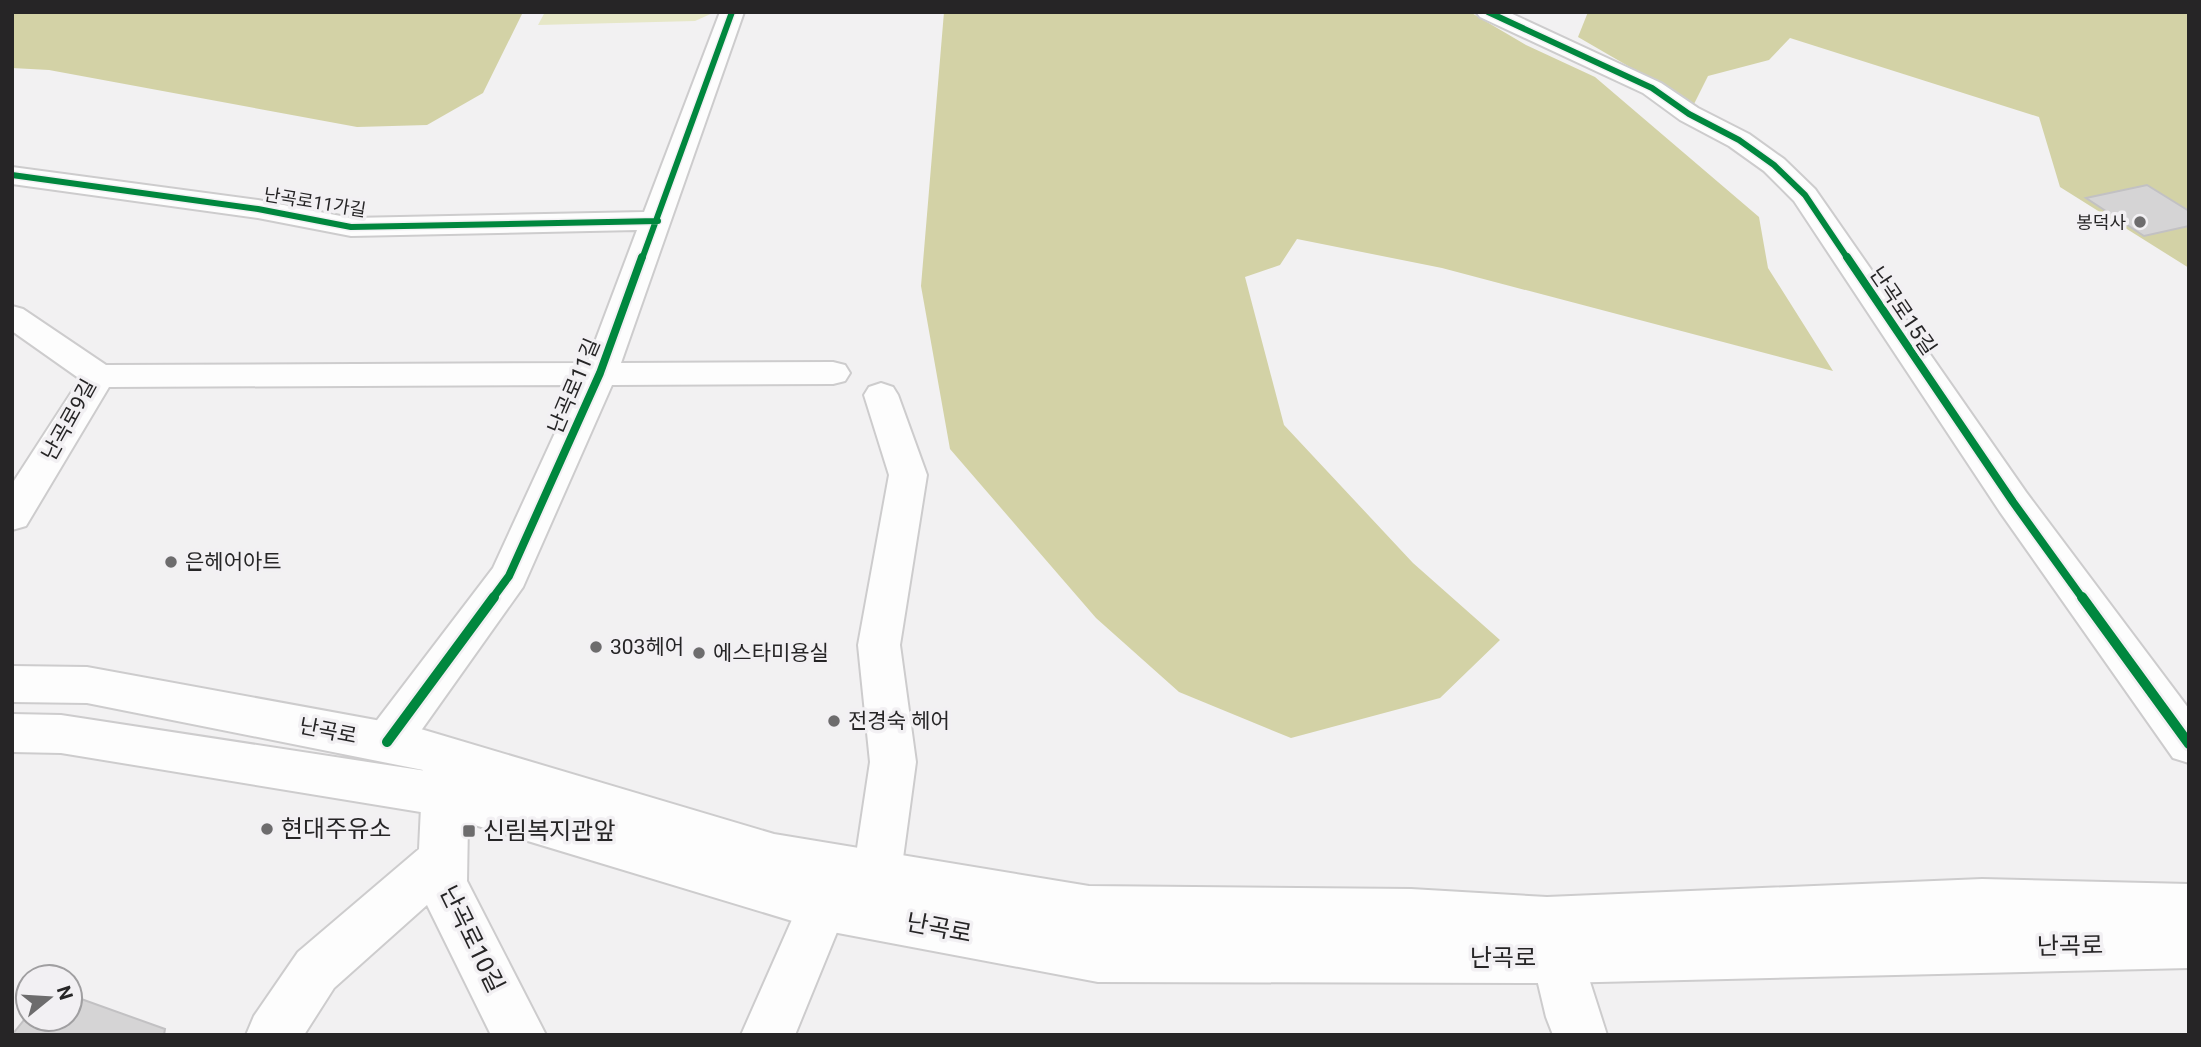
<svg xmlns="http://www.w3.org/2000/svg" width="2201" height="1047" viewBox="0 0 2201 1047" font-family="Roboto,'Noto Sans KR',sans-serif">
<rect width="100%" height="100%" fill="#f2f1f2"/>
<path fill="#e6e7c7" d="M545,12H715L695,21L538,25Z"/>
<path fill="#d3d2a6" d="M12,12H523L483,93L427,125L357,127L49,70L12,68Z
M944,12H1470L1526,45L1595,77L1759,217L1768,268L1833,371L1442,268L1297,239L1280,265L1245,277L1284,425L1413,563L1500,640L1440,698L1291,738L1179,692L1096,618L950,449L921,286Z
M1588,12H2189V268L2060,187L2039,117L1790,38L1769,60L1708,76L1689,114L1647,77L1578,37Z"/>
<path fill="#d5d4d5" stroke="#c2c1c3" stroke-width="2" d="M2147,185L2189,211V226L2144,236L2086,198Z
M70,995L165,1029L164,1035H12L28,1015V1019H70Z"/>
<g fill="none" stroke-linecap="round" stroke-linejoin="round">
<g stroke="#cdcccd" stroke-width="4">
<path id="minor" d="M720,12H744L621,363L833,362L845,365L850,373L845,381L833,384L612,385L523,587L403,756L387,761L371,756L365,742L371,728L493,568L577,385L109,387L26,526L12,530V484L80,379L12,331V306L23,309L106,365L587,363L637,230L351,236L258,218L12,184V167L258,200L351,218L644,212Z
M1476,12H1508L1661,83L1698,108L1749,134L1784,159L1815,189L2026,492L2189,709V763L2173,758L2000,512L1794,201L1764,171L1729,146L1680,120L1643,93L1480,17Z
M881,383L893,387L898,395L927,475L900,645L916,762L901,873L894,889L877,896L860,889L857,883L795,1035H741L817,863L834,856L851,863L854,868L870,762L858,645L889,475L864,395L869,387Z
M446,745L462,751L469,765L467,881L546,1035H491L427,905L334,988L304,1035H246L254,1016L298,952L419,849L423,765L430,751Z
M1551,909L1569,916L1607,1035H1553L1546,1017L1526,933L1533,916Z"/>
</g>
<g stroke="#cdcccd" stroke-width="4">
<path id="secondary" d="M12,666L87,667L414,727L774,834L1089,886L1411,889L1547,897L1982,879L2189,884V968L1557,983L1098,982L822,930L445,816L61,753L12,752V714L61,715L433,772L87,703L12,702Z"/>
</g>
<use href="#minor" fill="#fdfdfd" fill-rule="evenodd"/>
<use href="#secondary" fill="#fdfdfd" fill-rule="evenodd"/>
<g stroke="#f2f0f3" stroke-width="9">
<path id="cycleway-far2" d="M1488,12L1652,88L1689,114L1739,140L1774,165L1805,195L1848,259
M12,175L258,209L351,227L658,221
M642,259L732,12"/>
</g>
<g stroke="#f2f0f3" stroke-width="12">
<path id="cycleway-far1" d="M1847,257L2013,502L2083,599
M492,599L509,576L600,373L642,257"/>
</g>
<g stroke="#f2f0f3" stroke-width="15">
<path id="cycleway" d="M2082,597L2189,744
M387,742L494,597"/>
</g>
<use href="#cycleway-far2" stroke="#00873e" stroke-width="6"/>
<use href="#cycleway-far1" stroke="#00873e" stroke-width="8"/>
<use href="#cycleway" stroke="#00873e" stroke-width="10"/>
</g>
<g fill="#6d6c6d" stroke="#f2f0f3" stroke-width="2.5">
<circle cx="2140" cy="222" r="7"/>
<circle cx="171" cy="562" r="7"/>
<circle cx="596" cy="647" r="7"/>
<circle cx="699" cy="653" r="7"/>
<circle cx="834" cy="721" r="7"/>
<circle cx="267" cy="829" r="7"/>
<rect x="462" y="824" width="14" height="14" rx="3.5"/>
</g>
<g text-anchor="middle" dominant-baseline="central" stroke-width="7" stroke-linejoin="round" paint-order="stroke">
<g font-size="18" fill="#262526" stroke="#f2f0f3">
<text transform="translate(315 202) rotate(9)">난곡로11가길</text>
</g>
<g font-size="18" fill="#262526" stroke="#f2f0f3" text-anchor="end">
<text x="2126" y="222">봉덕사</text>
</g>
<g font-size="21" fill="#262526" stroke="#f2f0f3">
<text transform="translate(1903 311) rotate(56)">난곡로15길</text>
<text transform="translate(574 386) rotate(-67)">난곡로11길</text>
<text transform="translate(69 420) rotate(-61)">난곡로9길</text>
<text transform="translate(328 731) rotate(11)">난곡로</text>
</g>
<g font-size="21" fill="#262526" stroke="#f2f0f3" text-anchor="start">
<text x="185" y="562">은헤어아트</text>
<text x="610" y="647">303헤어</text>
<text x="713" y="653">에스타미용실</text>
<text x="848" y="721">전경숙 헤어</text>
</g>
<g font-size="24" fill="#262526" stroke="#f2f0f3" text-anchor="start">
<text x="281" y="829">현대주유소</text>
<text x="483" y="831">신림복지관앞</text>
</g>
<g font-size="24" fill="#262526" stroke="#f2f0f3">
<text transform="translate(939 928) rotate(11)">난곡로</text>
<text transform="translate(472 939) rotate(64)">난곡로10길</text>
<text transform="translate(2070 946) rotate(-1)">난곡로</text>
<text x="1503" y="958">난곡로</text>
</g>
</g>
<rect width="2201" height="1047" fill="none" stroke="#262526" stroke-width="28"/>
<g transform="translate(49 998) rotate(72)"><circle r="33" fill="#f2f0f3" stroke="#a09fa1" stroke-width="2"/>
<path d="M0-5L12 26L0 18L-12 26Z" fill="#6d6c6d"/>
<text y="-10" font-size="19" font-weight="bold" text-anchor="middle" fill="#262526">N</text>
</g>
</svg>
